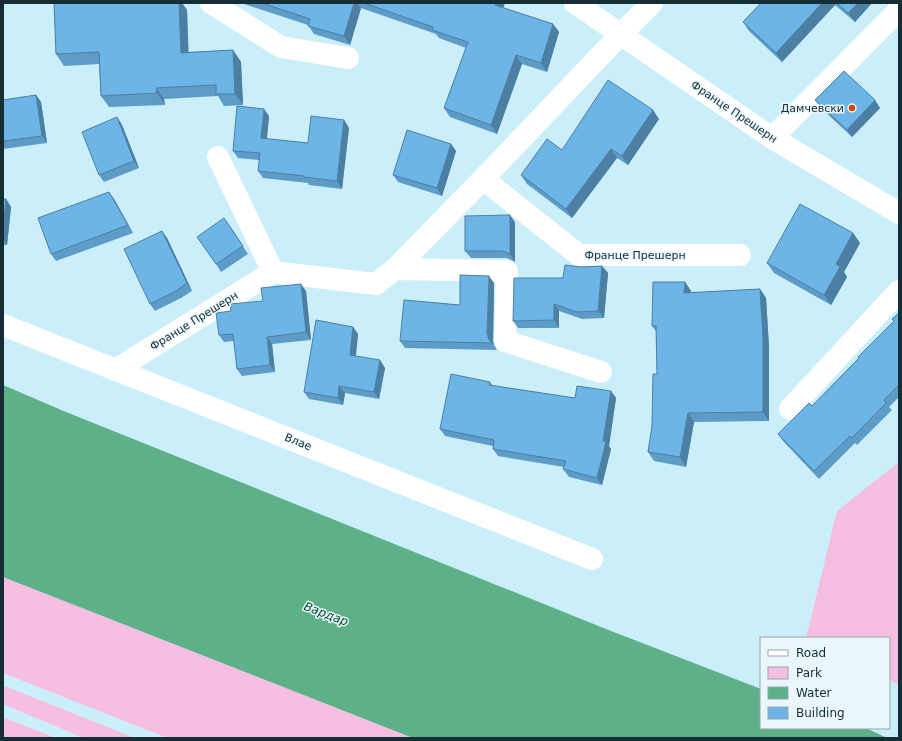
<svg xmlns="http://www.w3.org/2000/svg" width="902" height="741" viewBox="0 0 902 741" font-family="'DejaVu Sans',sans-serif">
<rect width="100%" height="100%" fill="#caeefa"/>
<path fill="#f6bfe2" d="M899,462V685L889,680V638H806L837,511Z
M3,577L413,738H168L160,735L3,673Z
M3,686L17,691L135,738H84L3,704Z
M3,717L7,719L56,738H3Z"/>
<path fill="#5db087" d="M3,385L66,412L606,629L761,689V728H866L887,738H413L3,577Z"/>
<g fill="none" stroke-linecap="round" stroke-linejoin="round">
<path stroke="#fff" stroke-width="22" d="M211,3L281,47L348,58
M575,3L772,138L899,213
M772,138L899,10
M218,157L273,272
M483,179L579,255H740
M3,325L592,559
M115,370L273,272L376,284L395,269
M601,372L505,341L507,271L395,269L483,179L620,35L652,3
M790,409L899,291"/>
</g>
<path fill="#5e9cc7" d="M54,3H182L187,10L188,52L233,50L241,62L243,105L224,106L218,96L164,99L165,105L109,107L101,96L99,64L64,66L56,54Z
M243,3H505L503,8L553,24L559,32L547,72L522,64L497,134L450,117L444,108L466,48L439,38L436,34L361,8L350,45L314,34L308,25L244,4Z
M761,3H872L855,22L835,5L782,62L749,31L743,22Z
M36,95L41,102L47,143L3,149V100Z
M815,100L880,108L852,137L820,107Z
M269,116L267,139L308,143L344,120L349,128L342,189L309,185L308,183L263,178L258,171L259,160L238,158L233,151Z
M117,117L122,125L139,168L104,182L99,175Z
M659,119L628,165L617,158L572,218L527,184L521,175L562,150Z
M451,144L456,151L442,196L398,182L393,175Z
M3,199H6L11,207L7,245H3Z
M114,199L133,233L56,261L51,254Z
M515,222V262L507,258H471L465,251Z
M230,226L248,254L221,272L216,264Z
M162,231L167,238L192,291L181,298L155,311L150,304Z
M853,233L860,243L844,272L847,277L831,305L774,273L767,263Z
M602,266L608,273L604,318L582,319L559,311V328H518L513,321L563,278L581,267Z
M685,282L691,291V293L760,289L766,298L769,347V421L694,422L686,467L654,461L648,452L652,426L657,374L656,331L652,326Z
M494,283L493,341L494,345L497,350L405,348L400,341L460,305Z
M306,291L311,340L272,344L275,372L242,376L237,369L234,341L224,342L219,335L263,301Z
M899,313V397L889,407L892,410L857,445L855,443L819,479L783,441L778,434L812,406L859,358L894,321L892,319Z
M353,327L358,334L356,356L385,368L379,399L345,393L343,405L309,399L304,392Z
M490,382L493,386L575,398L611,391L616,398L609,446L611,449L602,485L569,477L563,469L564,467L498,456L493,449V446L445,436L440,429Z"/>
<path fill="#4c7fa2" d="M179,3H182L187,10L189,64L181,53Z
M354,3H357L361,8L350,45L344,36Z
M496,3H505L501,14L495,5Z
M822,3H834L835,5L782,62L776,53Z
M858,3H872L855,22L848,13Z
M553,24L559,32L547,72L541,63Z
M233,50L241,62L243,105L235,94Z
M516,55L522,64L497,134L491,125Z
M156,88L164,99L165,105L157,93Z
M36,95L41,102L47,143L42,136Z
M875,100L880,108L852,137L847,130Z
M264,109L269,116L266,145L261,138Z
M653,110L659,119L628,165L622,156Z
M117,117L122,125L139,168L134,161Z
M344,120L349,128L342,189L337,181Z
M451,144L456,151L442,196L437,188Z
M611,149L617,158L572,218L566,209Z
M109,192L114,199L133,233L128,225Z
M6,199L11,207L7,245L3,239V229Z
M510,215L515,222V262L510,254Z
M162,231L167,238L192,291L187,283Z
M853,233L860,243L844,272L847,277L831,305L824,295L836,264Z
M602,266L608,273L604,318L598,311Z
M489,276L494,283L493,341L494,345L489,340L487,333Z
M685,282L691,291V302L684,293Z
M301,284L306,291L311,340L306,332Z
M760,289L766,298L769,347V421L763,412Z
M554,304L559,311V328L554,320Z
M353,327L358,334L355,362L350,355Z
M267,337L272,344L275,372L270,365Z
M380,360L385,368L379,399L374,392Z
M339,386L345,393L343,405L338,398Z
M611,391L616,398L609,446L611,449L602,485L597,478Z
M688,413L694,422L686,467L680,457Z"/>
<path fill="#6db5e7" stroke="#4c7fa2" d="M54,3H179L181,53L233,50L235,94H216V85L156,88L157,93L101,96L99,52L56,54Z
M262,3H354L344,36L308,26L310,19Z
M364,3H496L495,5L553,24L541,63L516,55L491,125L444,108L468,42L432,30L433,27Z
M761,3H822L776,53L743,22Z
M837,3H858L848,13Z
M844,71L875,100L847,130L815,100Z
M608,80L653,110L622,156L611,149L566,209L521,175L547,139L562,150Z
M36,95L42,136L3,141V100Z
M237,106L264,109L261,138L308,143L311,116L344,120L337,181L304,177V176L258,171L260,153L233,151Z
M117,117L134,161L99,175L82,132Z
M407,130L451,144L437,188L393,175Z
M109,192L128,225L51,254L38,218Z
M3,199H6L3,229Z
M800,204L853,233L836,264L840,267L824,295L767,263Z
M510,215V254L502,251H465V216Z
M224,218L243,246L216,264L197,237Z
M162,231L187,283L176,291L150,304L124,249Z
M565,265L581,267L602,266L598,311L577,312L554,304V320L513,321L514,278H563Z
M460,275L489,276L487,333L489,340L492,343L400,341L404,300L460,305Z
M653,282H685L684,293L760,289L763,338V412L688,413L680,457L648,452L652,426L653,374H657L656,326H652Z
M301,284L306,332L267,337L270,365L237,369L233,334L219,335L216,313L231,311L230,304L263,301L261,288Z
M899,313V385L884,400L886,403L852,438L850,436L814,471L778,434L809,403L812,406L859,358L858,357L894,321L892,319Z
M316,320L353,327L350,355L380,360L374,392L339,386L338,398L304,392Z
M451,374L490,382L489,385L575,398L577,386L611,391L603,441L606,442L597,478L563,469L566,461L493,449L494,440L440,429Z"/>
<circle fill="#cd4800" stroke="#eaf6fa" stroke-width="1.5" cx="852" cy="108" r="4"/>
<g text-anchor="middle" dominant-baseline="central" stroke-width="3" stroke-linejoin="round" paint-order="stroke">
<g font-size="11" fill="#152e36" stroke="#eaf6fa" text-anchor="end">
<text x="844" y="108">Дамчевски</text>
</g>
<g font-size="11" fill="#152e36" stroke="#eaf6fa">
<text transform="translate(734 112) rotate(34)">Францe Прешерн</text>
<text x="635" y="255">Франце Прешерн</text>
<text transform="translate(194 321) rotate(-32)">Франце Прешерн</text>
<text transform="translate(298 442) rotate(22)">Влае</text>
</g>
<g font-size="12" font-style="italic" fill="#01492e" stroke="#eaf6fa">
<text transform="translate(326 614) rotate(21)">Вардар</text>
</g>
</g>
<rect width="902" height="741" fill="none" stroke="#152e36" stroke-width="8"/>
<rect x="760" y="637" width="130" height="92" fill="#eaf6fa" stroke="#95a6ac"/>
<rect x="768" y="650" width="20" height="6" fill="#ffffff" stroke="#95a6ac"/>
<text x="796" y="657" font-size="12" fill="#152e36">Road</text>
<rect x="768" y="667" width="20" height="12" fill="#f6bfe2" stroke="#95a6ac"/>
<text x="796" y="677" font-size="12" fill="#152e36">Park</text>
<rect x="768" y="687" width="20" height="12" fill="#5db087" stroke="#95a6ac"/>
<text x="796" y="697" font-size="12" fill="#152e36">Water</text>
<rect x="768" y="707" width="20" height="12" fill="#6db5e7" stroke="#95a6ac"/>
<text x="796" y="717" font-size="12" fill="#152e36">Building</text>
</svg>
